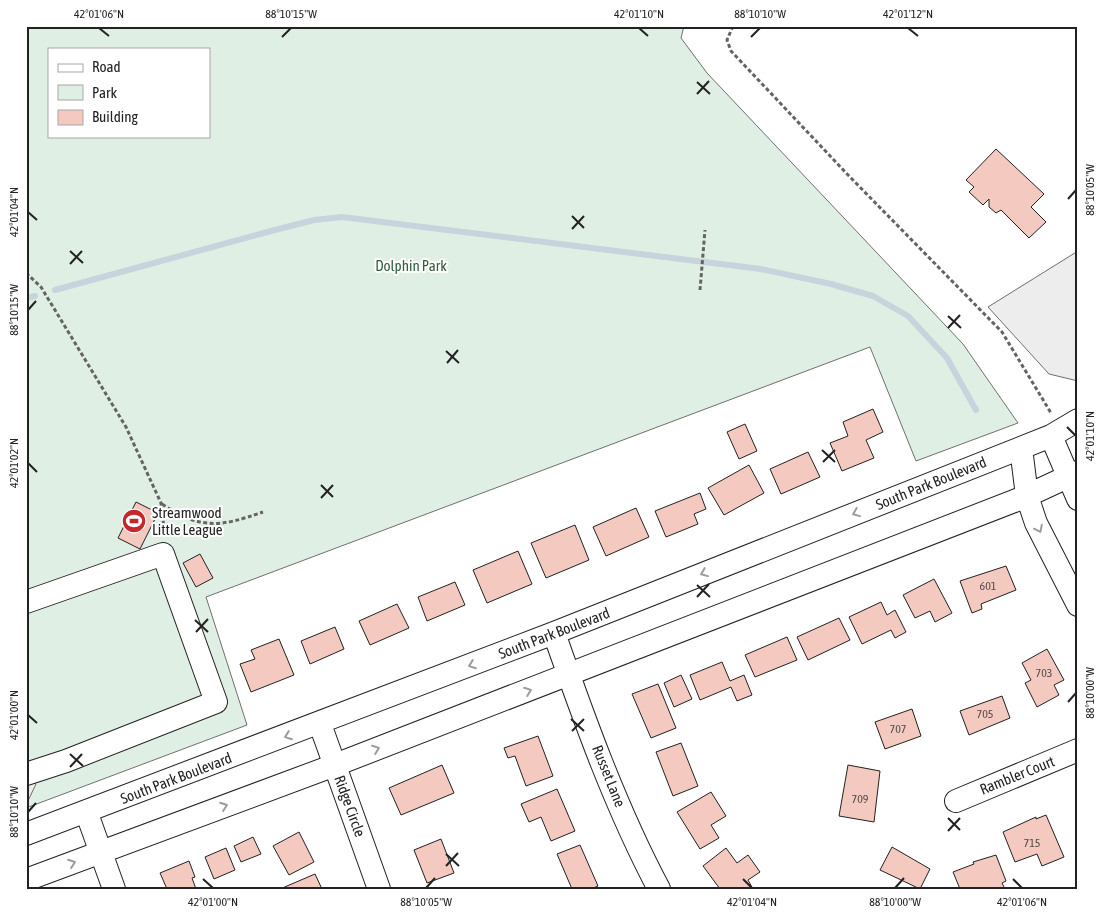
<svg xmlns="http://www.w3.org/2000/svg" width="1104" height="915" viewBox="0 0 1104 915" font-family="'Asap Condensed',sans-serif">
<rect width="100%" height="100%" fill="#fff"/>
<path fill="#e0efe3" stroke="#6f6f6f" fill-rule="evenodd" d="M26,26H684L681,38L707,73L963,344L1018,423L916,461L870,347L206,597L247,725L26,808ZM49,49H209V136H49Z"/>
<path fill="#ededed" stroke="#6f6f6f" d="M1078,251V381L1049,374L988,307Z
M26,779L36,784L26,805Z"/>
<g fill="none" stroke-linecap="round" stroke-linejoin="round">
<path stroke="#c7d3dd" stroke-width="6" d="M55,290L271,231L314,220L342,217L761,269L831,284L873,296L908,316L947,358L976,410
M26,298L35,296"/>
</g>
<path fill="#f3c9c0" stroke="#222" d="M996,149L1044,194L1031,207L1046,222L1029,238L1001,210L996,213L989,207V199L983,205L969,192L974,187L966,180Z
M873,409L883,432L866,440L874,458L842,471L830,443L848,436L843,422Z
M745,424L757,451L739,459L727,432Z
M808,452L820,477L781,494L770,469Z
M749,465L764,493L724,515L708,488Z
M700,493L706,509L694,514L698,524L666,537L655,511Z
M136,502L158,513L140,549L118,538Z
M636,508L649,537L606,556L593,527Z
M575,525L589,560L546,578L531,543Z
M518,551L532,584L487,603L473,570Z
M200,554L213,578L196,587L183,563Z
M1006,566L1016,590L981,604L982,609L972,613L960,581Z
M934,579L952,613L935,622L930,611L915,618L903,595Z
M455,582L465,605L427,621L418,597Z
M881,602L887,615L895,610L906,632L895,638L891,630L862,644L849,617Z
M397,604L409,628L370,645L359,621Z
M839,618L850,640L808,660L797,637Z
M335,627L344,649L310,664L301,641Z
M787,637L797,660L755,677L745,655Z
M279,639L294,675L251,692L240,664L255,659L251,650Z
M1047,649L1064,680L1054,685L1059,695L1037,707L1025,683L1031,680L1022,663Z
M722,662L730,681L744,675L752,695L737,701L731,687L700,700L690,675Z
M681,675L692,699L674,707L664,683Z
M658,684L676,728L651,738L632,694Z
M1002,696L1010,718L969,735L960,711Z
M912,709L921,736L885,749L875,722Z
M538,736L553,776L526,786L515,756L508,758L504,748Z
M681,743L698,786L673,796L656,752Z
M442,765L454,793L401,815L389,788Z
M848,765L880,771L874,822L839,816Z
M557,789L575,831L551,841L541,817L529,822L521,804Z
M711,792L726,816L711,825L719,838L700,849L677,812Z
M1046,815L1064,857L1042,866L1037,854L1015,862L1003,832L1036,817V819Z
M299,832L314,862L289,875L273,846Z
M253,837L261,854L241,862L234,846Z
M441,839L454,873L427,883L414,850Z
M580,845L598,886L591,889H572L557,854Z
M892,847L930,869L920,889L880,870Z
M226,848L235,870L214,879L205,857Z
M726,848L737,863L748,855L760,872L748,880L753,889H720L703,866Z
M996,855L1006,881L1002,883L1005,889H960L953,872L974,864L973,862Z
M189,861L195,877L192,878L196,889H167L160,873Z
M315,874L322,889H280Z"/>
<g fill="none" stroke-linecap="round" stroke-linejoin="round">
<g stroke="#222" stroke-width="24">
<path id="minor" d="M1051,436L1078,499
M1021,448L1027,496L1036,523L1078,605
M26,602L163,554L216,702L66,761L26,774
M554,633C584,719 616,808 659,889
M320,724L379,889
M956,801L1078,750
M86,811L114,889
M26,834L554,633L1051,436L1078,420
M26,880L335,765L1022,498L1078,472"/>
</g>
<path stroke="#646464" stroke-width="3" stroke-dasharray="4 2.5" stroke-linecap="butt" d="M733,26L727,40L731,51L849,176L1002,332L1051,413
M26,273L41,287L126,427L161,503L164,528L161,534
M700,290L705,230
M162,504C201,530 220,527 263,512"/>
<use href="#minor" stroke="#fff" stroke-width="22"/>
</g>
<defs><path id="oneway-chevron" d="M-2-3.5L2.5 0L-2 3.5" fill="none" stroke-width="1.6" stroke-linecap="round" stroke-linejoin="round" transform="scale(1.25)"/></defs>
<g stroke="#9c9c9c">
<use href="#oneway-chevron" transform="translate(856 513) rotate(158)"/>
<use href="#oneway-chevron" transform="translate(1039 529) rotate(64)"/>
<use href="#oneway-chevron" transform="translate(704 573) rotate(158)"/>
<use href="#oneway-chevron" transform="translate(472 665) rotate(159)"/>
<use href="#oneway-chevron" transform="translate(528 691) rotate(-21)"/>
<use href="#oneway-chevron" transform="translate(288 736) rotate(159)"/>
<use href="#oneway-chevron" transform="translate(376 749) rotate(-21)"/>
<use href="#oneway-chevron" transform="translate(224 806) rotate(-20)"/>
<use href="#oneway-chevron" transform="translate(72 863) rotate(-20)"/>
</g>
<path fill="none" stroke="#222" stroke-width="2" d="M99,28L109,36M639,28L648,36M908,28L918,36M282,37L291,28M751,37L760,28M697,82L710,94M697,94L709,81M1068,199L1076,190M28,212L37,220M572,216L584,228M572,229L584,216M70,251L83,263M70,264L82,251M28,310L36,301M948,316L961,328M948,328L960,315M446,351L459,363M447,363L458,350M1067,427L1076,436M822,450L835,462M823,462L835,450M28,463L37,472M321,485L333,497M321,498L333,485M697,585L710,597M697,597L709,584M195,620L208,632M196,632L208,619M1068,702L1076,693M28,715L37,723M571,719L584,731M572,731L584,719M70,754L83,766M70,767L82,754M28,812L36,803M948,818L960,830M948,831L960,818M446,854L459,866M446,866L458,853M203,879L213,888M743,879L752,888M1013,879L1022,888M426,888L435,878M895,888L904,878"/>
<defs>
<g id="stadium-disc" transform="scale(1.25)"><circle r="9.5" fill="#c62828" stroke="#fff"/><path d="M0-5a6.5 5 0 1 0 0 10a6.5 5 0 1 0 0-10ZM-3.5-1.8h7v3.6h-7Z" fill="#fff"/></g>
</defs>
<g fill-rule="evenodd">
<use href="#stadium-disc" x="134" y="521"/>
</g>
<g text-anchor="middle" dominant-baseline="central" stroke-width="4" stroke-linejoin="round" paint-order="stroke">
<g font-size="12" fill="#564c4a">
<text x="988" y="586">601</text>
<text x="1044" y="673">703</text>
<text x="985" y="714">705</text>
<text x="898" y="729">707</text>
<text x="860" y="799">709</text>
<text x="1032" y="843">715</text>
</g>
<g font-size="15" fill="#2f5e38" stroke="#fff">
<text x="411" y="265">Dolphin Park</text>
</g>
<g font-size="15" fill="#222" stroke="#fff">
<text transform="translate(931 483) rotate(-22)">South Park Boulevard</text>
<text transform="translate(554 633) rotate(-21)">South Park Boulevard</text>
<text transform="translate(1017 775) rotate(-22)">Rambler Court</text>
<text transform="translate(609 776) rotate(68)">Russet Lane</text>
<text transform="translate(176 778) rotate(-21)">South Park Boulevard</text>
<text transform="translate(350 806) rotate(70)">Ridge Circle</text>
</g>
<g font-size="15" fill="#222" stroke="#fff" text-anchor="start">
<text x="152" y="512">Streamwood<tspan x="152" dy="17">Little League</tspan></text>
</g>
</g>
<rect width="1104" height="915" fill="none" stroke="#ffffff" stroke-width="55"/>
<rect x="48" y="48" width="162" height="90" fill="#ffffff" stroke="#a7a7a7"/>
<rect x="58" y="64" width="25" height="8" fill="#ffffff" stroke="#a7a7a7"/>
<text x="92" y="72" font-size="15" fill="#222222">Road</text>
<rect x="58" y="85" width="25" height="15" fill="#e0efe3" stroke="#a7a7a7"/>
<text x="92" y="98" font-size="15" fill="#222222">Park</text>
<rect x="58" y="110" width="25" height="15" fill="#f3c9c0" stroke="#a7a7a7"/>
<text x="92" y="122" font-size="15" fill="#222222">Building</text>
<rect x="28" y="28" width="1048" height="860" fill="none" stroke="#222" stroke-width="2"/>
<g font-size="12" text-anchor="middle" fill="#222">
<text x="99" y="18">42°01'06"N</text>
<text x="291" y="18">88°10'15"W</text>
<text x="639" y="18">42°01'10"N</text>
<text x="760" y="18">88°10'10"W</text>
<text x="908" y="18">42°01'12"N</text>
<text transform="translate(1090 190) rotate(-90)" y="4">88°10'05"W</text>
<text transform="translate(14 212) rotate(-90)" y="4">42°01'04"N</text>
<text transform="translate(14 310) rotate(-90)" y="4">88°10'15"W</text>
<text transform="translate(1090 436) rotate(-90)" y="4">42°01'10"N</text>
<text transform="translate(14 463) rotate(-90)" y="4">42°01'02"N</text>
<text transform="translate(1090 693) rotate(-90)" y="4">88°10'00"W</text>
<text transform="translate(14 715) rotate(-90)" y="4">42°01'00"N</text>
<text transform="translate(14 812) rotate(-90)" y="4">88°10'10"W</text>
<text x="213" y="906">42°01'00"N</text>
<text x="426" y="906">88°10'05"W</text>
<text x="752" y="906">42°01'04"N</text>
<text x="895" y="906">88°10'00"W</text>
<text x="1022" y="906">42°01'06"N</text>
</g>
</svg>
